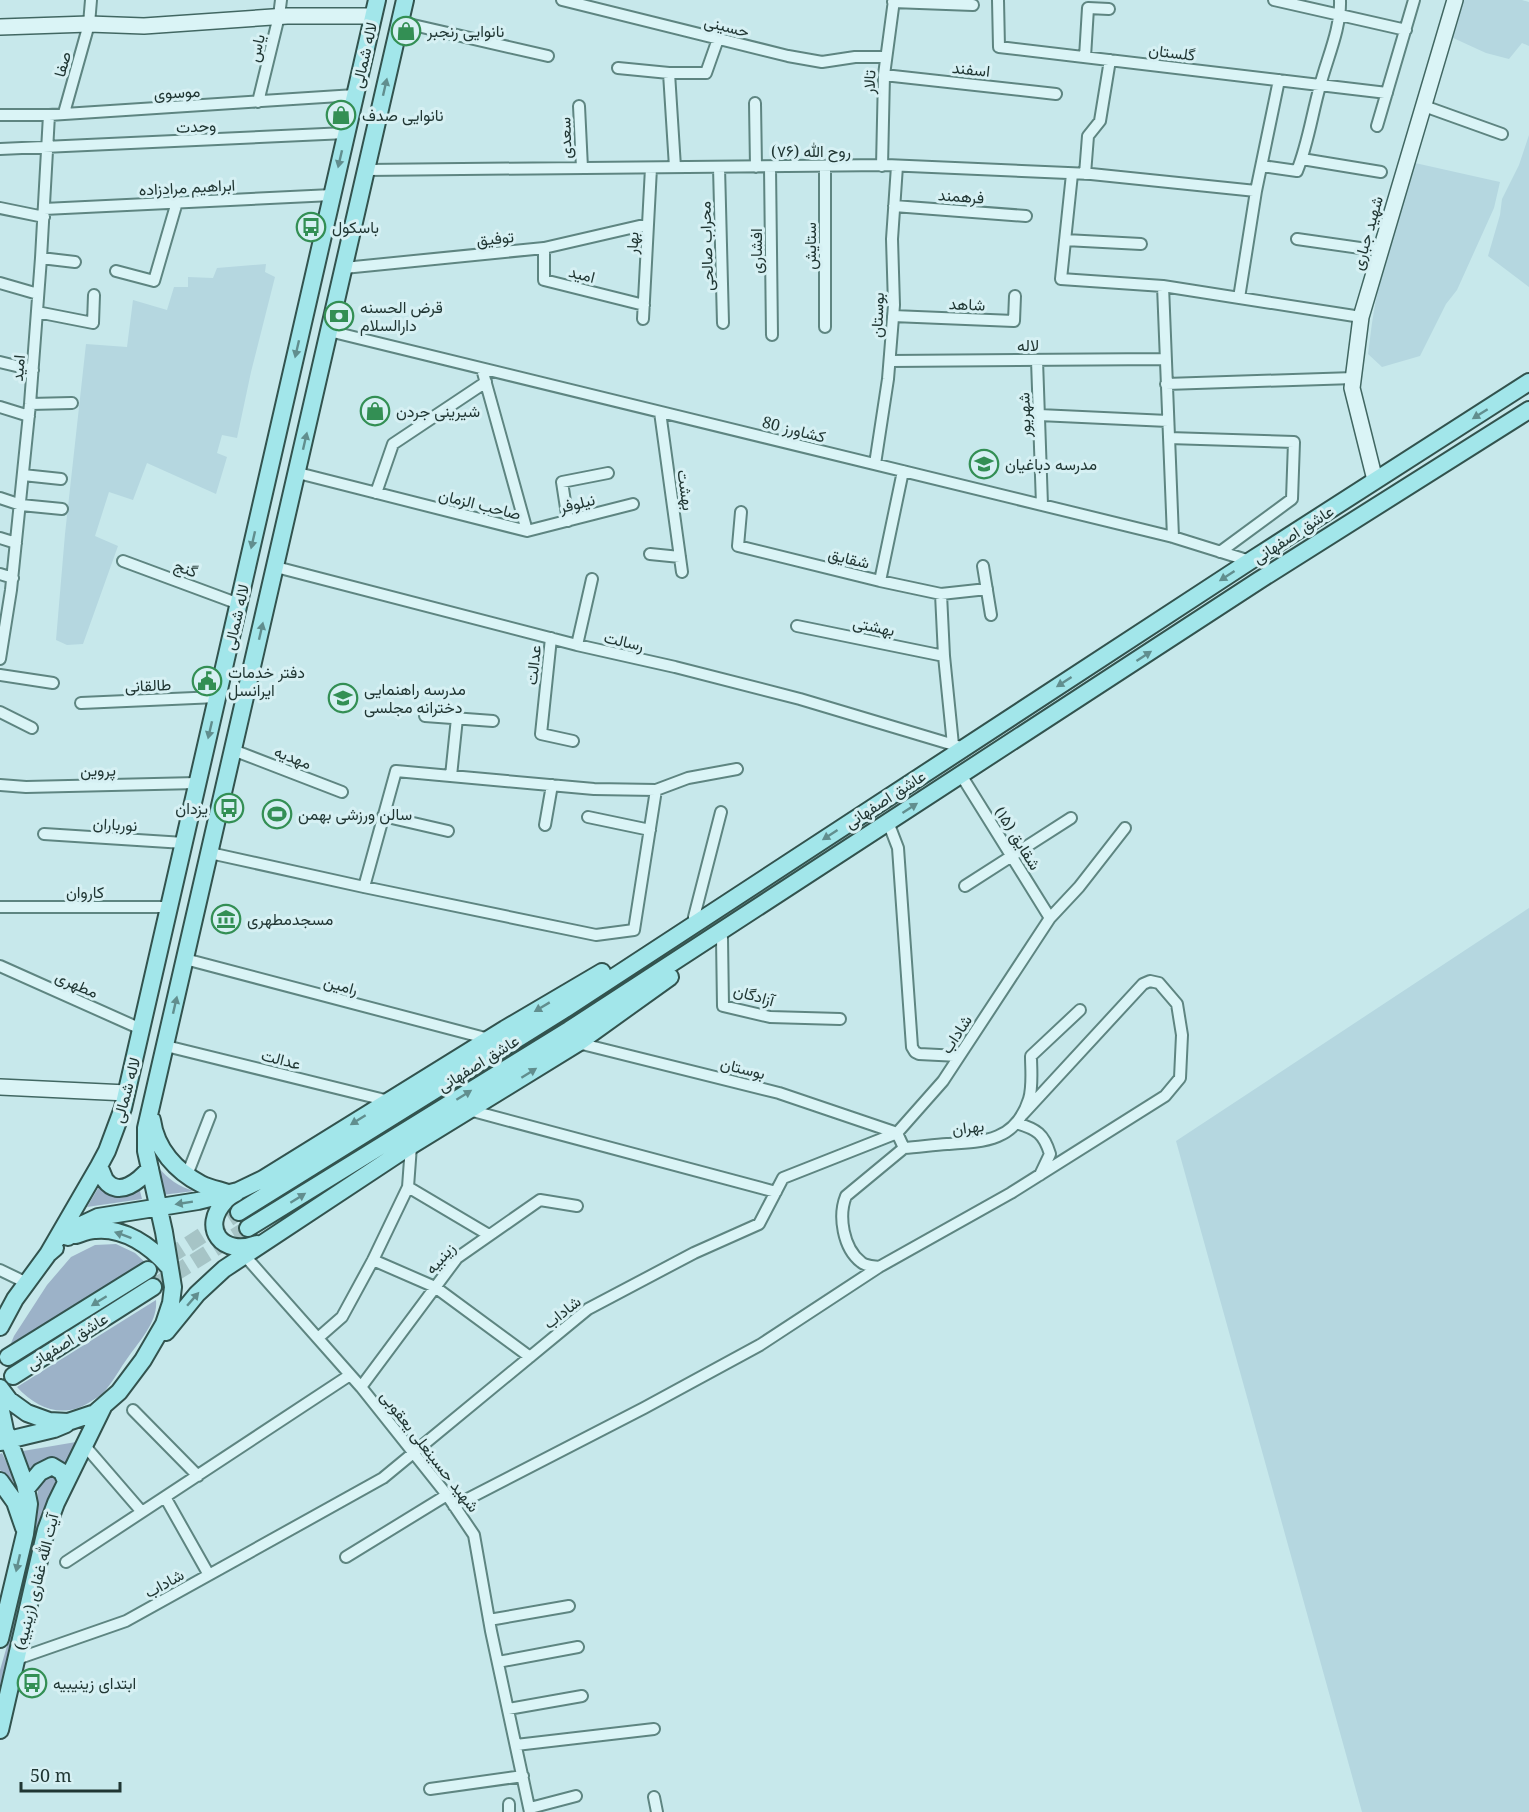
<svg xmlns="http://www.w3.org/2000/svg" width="1529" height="1812" viewBox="0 0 1529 1812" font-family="'Noto Serif',Vazirmatn,serif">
<rect width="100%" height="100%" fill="#c7e8eb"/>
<path fill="#b5d7e0" d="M1462,0H1522L1529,2V46L1522,43L1509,59L1486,53L1451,37Z
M1529,135V287L1488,256L1500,215L1502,199L1519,165Z
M1415,163L1500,182L1494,208L1457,290L1446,304L1420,356L1382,367L1368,354L1372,323L1379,281L1406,182Z
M266,264L265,272L275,277L251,372L237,438L222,435L217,453L227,457L216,494L147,463L133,500L109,492L95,536L118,546L83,644L67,645L56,640L65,534L86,344L127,347L133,300L167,310L174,287H188V277L213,278L217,268Z
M1529,908V1812H1362L1176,1141Z"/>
<path fill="#9cb2c8" d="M158,1167C168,1179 179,1187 194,1191L162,1195Z
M100,1185C108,1200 125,1191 139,1187L142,1199L87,1207Z
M116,1244L135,1253L148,1265L6,1355L14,1336L47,1285L71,1257L95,1245Z
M156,1300C158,1321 141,1339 129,1356C120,1368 112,1384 102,1394C99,1397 94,1399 90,1402C64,1419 37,1409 17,1387Z
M82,1441L68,1466C54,1455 40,1460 28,1470L23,1451Z
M2,1453L17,1485L0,1470V1454Z
M52,1473L59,1479L0,1703V1670L9,1639L37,1506C38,1489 36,1482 52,1473Z"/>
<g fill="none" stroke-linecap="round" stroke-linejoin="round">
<path stroke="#a6c4c6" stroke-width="16" stroke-dasharray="16 8" stroke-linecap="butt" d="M148,1270L239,1212
M153,1287L248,1228"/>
<g stroke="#5e8581" stroke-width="14">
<path id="street" d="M562,0L788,56L822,62L855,57H886
M998,0L999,47L1387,93
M1274,0L1406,30
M893,2L973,5
M400,22L548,56
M1085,57L1088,8L1109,9
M618,68L669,73H706L718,39
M669,73L675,167
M884,75L1056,94
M258,102L279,16L281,0
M755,103L756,167
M579,106L582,168
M1424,106L1502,134
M64,113L89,24L91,0
M0,115H49L355,95
M1377,126L1414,0
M0,149L346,133
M1302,159L1381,172
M825,166V327
M882,166L884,75L894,0
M1262,166L1297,171C1308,144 1312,114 1320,86C1327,58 1341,29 1340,0
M719,167L723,323
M770,167L772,335
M366,170L886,165L1091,174L1256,191
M1072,174L1061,279L1163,286L1361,317
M1085,174L1088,136L1100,121L1110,60
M894,206L1026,216
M0,208L44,217
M44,209L332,195
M1297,239L1381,251
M1065,240L1141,244
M544,248V280L644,305
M41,258L75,262
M344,268L544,248L648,224
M116,271L154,281L177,202
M0,283L38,294
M1163,286L1173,537
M1239,298L1256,191L1279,80
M37,312L93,323L94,295
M893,316L1014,321L1015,296
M643,319L651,168
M329,331L1173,537L1250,561
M1037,360L1042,505
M890,361L1165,359
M0,362L33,370
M482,369L527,531
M1166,384L1354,378
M30,404L72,403
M0,407L29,416
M660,412L682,572
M1039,415L1168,421
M1169,438L1294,442L1292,499L1220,552
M875,464L888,379L894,305L892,239L897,166
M298,473L527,531L633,504
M23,475L61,479
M376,493L393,444L486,382
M0,498L21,505L62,509
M741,512L738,546L880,581L941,594L987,589
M568,521L562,482L608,473
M0,538L16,543
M650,554L680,557
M123,561L239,604
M983,566L991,615
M276,567L577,645L675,667L800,699L964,748
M0,574L13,578
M880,581L903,471
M941,594L944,656L953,745
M797,626L944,656
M551,638L541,734L573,741
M577,645L592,579
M0,659L11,590L30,404L41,258L49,115
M0,675L53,683
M81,703L217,697
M0,712L32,728
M425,716L493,721
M233,750L342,792
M961,775L1050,918
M451,776L457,718
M0,785L26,787L197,783
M383,816L448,831
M588,817L650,830
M888,822L898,848L912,1047L915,1052L919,1054L959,1056
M545,825L552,785
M44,834L184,843
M210,853L364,887L596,935L634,930L656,790
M965,886L1071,818
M364,887L396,771L594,789L656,790L688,778L737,769
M0,907H169
M694,917L721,812
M722,938L723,1006L770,1017L840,1019
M185,959L489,1039
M0,966L141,1029
M578,1043L779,1093L897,1133L904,1148C918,1147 933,1145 947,1144C984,1142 1016,1141 1029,1099C1033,1086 1031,1069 1031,1056L1080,1010
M166,1046L389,1101
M469,1110L776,1192
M1016,1123C1037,1129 1044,1134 1050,1154L1040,1175
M187,1175L210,1116
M408,1187L489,1235
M245,1256L361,1387L447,1495L474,1535L491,1631L530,1812
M373,1260L435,1287L530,1357
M879,1267C873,1266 865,1266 861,1262C843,1248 838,1216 846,1196L904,1148
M0,1270L27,1283
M318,1338L342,1317L373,1260L408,1187L411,1146
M361,1387L457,1258L540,1200L577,1206
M133,1410L198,1476
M85,1446L142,1512
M165,1497L209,1575
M454,1506L644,1408L760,1345L879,1267L1011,1193L1165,1096L1180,1078L1182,1035L1177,1004L1159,983L1150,981L1143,984L1023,1114
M346,1557L447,1495
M66,1562L350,1375
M489,1620L569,1606
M17,1659L126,1621L383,1478L588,1309L694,1253L759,1224L783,1178L897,1133L943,1081L1050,918L1079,887L1125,828
M498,1662L578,1647
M508,1709L582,1696
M516,1745L654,1729
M430,1789L523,1776
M654,1797L657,1812
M530,1808L576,1796
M509,1812V1804"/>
</g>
<g stroke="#416762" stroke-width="18">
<path id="secondary" d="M0,27L89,24L144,26L287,16H373
M1375,480L1352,388L1361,317L1455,0
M0,1087L127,1093"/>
</g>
<g stroke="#32534e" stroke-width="20">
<path id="primary" d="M152,1120C156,1149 176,1171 201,1184C209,1188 219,1190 228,1193
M99,1166C101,1170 103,1176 105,1180C119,1199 140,1180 150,1168
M237,1192C233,1195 228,1197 225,1201C200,1228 222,1257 257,1244
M239,1212L565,1009L1250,561L1529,382
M248,1228L569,1030L1258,581L1529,410
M76,1235C82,1233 89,1230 95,1230C124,1227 151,1246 169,1267
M68,1237L81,1225L98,1217L198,1201L238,1191L263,1179L505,1029L602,972
M48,1254L99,1166L107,1151L123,1108L377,0
M0,1327L15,1299L48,1254L55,1248
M166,1332L197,1294L224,1269L404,1150L578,1043L670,977
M8,1357L148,1270
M13,1376L153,1287
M0,1388L9,1400L27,1413L49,1421L68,1422L95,1413L119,1392L143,1360L164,1324L171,1303L173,1287L164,1232L146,1151V1128L405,0
M0,1406L5,1430L25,1484L29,1504L25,1534L0,1639
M0,1442L54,1429L66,1424
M0,1481L15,1502L24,1528
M26,1489L40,1472L52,1466L62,1472L66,1481
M0,1730L46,1530L56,1503L103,1407"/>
</g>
<use href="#street" stroke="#daf4f6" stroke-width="10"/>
<use href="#secondary" stroke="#daf4f6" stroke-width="15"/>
<use href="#primary" stroke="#a2e6ea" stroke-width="16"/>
</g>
<defs><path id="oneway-solid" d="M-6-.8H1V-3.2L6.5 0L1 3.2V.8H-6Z" transform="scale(1.5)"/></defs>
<g fill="#618e8e">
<use href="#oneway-solid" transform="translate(385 87) rotate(-77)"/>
<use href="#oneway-solid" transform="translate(340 159) rotate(103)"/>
<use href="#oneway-solid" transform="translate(297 349) rotate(103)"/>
<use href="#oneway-solid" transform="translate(1480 414) rotate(148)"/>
<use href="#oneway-solid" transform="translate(305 441) rotate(-77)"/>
<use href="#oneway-solid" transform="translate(253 540) rotate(103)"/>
<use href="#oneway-solid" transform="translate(1227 576) rotate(147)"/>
<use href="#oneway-solid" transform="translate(261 631) rotate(-77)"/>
<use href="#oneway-solid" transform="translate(1144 656) rotate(-33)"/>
<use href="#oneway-solid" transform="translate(1064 682) rotate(147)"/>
<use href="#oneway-solid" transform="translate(210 730) rotate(103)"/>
<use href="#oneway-solid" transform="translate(910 808) rotate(-33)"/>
<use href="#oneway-solid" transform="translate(830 835) rotate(147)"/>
<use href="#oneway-solid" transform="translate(175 1005) rotate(-77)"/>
<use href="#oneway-solid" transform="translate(542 1007) rotate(149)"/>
<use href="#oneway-solid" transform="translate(529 1073) rotate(-32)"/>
<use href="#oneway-solid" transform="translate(464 1095) rotate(-32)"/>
<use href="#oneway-solid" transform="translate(358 1120) rotate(148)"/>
<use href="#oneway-solid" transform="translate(298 1198) rotate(-32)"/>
<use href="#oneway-solid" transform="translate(184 1203) rotate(171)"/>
<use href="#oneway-solid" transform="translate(123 1235) rotate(-160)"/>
<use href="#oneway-solid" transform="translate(193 1299) rotate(-49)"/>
<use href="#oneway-solid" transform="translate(99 1301) rotate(148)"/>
<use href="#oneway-solid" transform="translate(18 1563) rotate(103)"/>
</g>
<defs>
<g id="shop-ring" transform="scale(1.5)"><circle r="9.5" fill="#d6f0f3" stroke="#338f54" stroke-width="1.5"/><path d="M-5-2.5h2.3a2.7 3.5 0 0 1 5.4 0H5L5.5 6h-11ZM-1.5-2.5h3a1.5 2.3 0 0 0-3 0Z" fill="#338f54"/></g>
<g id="bus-ring" transform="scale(1.5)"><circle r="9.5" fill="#d6f0f3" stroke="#338f54" stroke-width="1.5"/><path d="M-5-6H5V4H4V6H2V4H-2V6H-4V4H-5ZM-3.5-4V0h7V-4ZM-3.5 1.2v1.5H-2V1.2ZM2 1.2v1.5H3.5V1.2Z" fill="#338f54"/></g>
<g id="bank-ring" transform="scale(1.5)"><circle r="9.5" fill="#d6f0f3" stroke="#338f54" stroke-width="1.5"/><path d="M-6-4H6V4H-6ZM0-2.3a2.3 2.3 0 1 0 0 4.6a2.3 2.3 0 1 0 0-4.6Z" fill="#338f54"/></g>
<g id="school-ring" transform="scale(1.5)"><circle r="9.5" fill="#d6f0f3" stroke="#338f54" stroke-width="1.5"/><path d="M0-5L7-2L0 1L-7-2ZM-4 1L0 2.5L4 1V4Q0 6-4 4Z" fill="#338f54"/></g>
<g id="civic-ring" transform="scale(1.5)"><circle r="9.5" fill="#d6f0f3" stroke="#338f54" stroke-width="1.5"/><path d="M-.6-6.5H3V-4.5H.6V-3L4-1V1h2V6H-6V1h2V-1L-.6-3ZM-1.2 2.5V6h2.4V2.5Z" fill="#338f54"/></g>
<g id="stadium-ring" transform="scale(1.5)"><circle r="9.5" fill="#d6f0f3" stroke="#338f54" stroke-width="1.5"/><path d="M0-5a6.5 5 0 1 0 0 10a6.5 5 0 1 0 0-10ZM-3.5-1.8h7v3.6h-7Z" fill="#338f54"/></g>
<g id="museum-ring" transform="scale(1.5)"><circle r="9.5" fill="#d6f0f3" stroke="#338f54" stroke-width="1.5"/><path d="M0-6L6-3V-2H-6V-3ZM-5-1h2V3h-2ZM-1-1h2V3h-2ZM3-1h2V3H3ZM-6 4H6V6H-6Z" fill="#338f54"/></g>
</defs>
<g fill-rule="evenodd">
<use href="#shop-ring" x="406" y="31"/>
<use href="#shop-ring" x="341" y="115"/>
<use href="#bus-ring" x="311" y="227"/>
<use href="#bank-ring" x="339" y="316"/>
<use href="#shop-ring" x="375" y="411"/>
<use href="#school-ring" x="984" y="464"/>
<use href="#civic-ring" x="207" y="681"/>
<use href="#school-ring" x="343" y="698"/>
<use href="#bus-ring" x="229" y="808"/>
<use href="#stadium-ring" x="277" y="814"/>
<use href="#museum-ring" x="226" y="919"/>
<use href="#bus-ring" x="32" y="1683"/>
</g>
<g text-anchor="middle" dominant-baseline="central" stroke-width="6" stroke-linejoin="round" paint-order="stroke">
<g font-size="16" fill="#203633" stroke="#d6f0f3">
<text transform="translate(727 26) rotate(14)">حسینی</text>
<text transform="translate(256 48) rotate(-77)">یاس</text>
<text transform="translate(1172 52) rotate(7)">گلستان</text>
<text transform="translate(364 55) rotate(-77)">لاله شمالی</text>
<text transform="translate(62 64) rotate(-75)">صفا</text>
<text transform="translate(971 69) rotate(6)">اسفند</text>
<text transform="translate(869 82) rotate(-87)">تالار</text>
<text transform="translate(177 92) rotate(-3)">موسوی</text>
<text transform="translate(196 126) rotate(-3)">وحدت</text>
<text transform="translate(565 138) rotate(-92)">سعدی</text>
<text x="811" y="151">روح الله (۷۶)</text>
<text transform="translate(187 187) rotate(-3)">ابراهیم مرادزاده</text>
<text transform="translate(961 196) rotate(4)">فرهمند</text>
<text transform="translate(1367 233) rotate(-74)">شهید جباری</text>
<text transform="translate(495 238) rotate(-6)">توفیق</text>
<text transform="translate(632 243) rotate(-87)">بهار</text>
<text transform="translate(706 246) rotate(-92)">محراب صالحی</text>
<text transform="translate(810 246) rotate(-90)">ستایش</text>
<text transform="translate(756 251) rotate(-90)">افشاری</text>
<text transform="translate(582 274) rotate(14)">امید</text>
<text transform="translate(967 304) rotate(2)">شاهد</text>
<text transform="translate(877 315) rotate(-88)">بوستان</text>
<text x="1028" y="345">لاله</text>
<text transform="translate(18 368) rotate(-85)">امید</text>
<text transform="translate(1024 415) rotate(-92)">شهریور</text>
<text transform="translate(794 429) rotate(14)">کشاورز 80</text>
<text transform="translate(686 490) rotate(82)">بهشت</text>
<text transform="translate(577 503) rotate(-14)">نیلوفر</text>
<text transform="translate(480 504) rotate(14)">صاحب الزمان</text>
<text transform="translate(1293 534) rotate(-33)">عاشق اصفهانی</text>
<text transform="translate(849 558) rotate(14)">شقایق</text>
<text transform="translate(186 568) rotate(21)">گنج</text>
<text transform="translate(236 617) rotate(-77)">لاله شمالی</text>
<text transform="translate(874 626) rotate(12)">بهشتی</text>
<text transform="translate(624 641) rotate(13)">رسالت</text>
<text transform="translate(533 665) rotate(-84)">عدالت</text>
<text transform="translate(148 685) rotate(-2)">طالقانی</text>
<text transform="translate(293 757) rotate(21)">مهدیه</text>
<text transform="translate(98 770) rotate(-1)">پروین</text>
<text transform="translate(885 799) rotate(-33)">عاشق اصفهانی</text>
<text transform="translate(115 824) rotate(3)">نورباران</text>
<text transform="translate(1018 838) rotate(58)">شقایق (۱۵)</text>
<text x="85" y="892">کاروان</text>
<text transform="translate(77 984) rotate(24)">مطهری</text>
<text transform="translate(341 985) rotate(15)">رامین</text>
<text transform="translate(754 995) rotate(16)">آزادگان</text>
<text transform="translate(956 1034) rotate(-57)">شاداب</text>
<text transform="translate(281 1059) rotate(14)">عدالت</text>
<text transform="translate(478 1063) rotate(-32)">عاشق اصفهانی</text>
<text transform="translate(743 1068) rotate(14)">بوستان</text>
<text transform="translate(126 1090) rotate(-75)">لاله شمالی</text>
<text transform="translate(968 1127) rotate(-7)">بهران</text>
<text transform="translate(440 1258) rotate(-48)">زینبیه</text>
<text transform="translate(562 1312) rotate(-38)">شاداب</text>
<text transform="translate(67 1341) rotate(-32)">عاشق اصفهانی</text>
<text transform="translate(430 1451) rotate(52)">شهید حسینعلی یعقوبی</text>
<text transform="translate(36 1582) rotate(-76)">آیت الله غفاری (زینبیه)</text>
<text transform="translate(164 1583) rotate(-29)">شاداب</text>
</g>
<g font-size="16" fill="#203633" stroke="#d6f0f3" text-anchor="start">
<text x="427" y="31">نانوایی رنجبر</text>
<text x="362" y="115">نانوایی صدف</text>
<text x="332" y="227">باسکول</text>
<text x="360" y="307">قرض الحسنه<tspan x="360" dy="18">دارالسلام</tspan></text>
<text x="396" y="411">شیرینی جردن</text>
<text x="1005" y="464">مدرسه دباغیان</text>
<text x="228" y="672">دفتر خدمات<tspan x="228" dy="18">ایرانسل</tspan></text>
<text x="364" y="689">مدرسه راهنمایی<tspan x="364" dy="18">دخترانه مجلسی</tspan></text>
<text x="208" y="808" text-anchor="end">یزدان</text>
<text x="298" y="814">سالن ورزشی بهمن</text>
<text x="247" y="919">مسجدمطهری</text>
<text x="53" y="1683">ابتدای زینیبیه</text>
</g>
</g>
<path d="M21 1782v9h99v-9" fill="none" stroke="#203633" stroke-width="3"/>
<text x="30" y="1782" font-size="18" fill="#203633" stroke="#d6f0f3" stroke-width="4.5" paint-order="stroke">50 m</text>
</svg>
